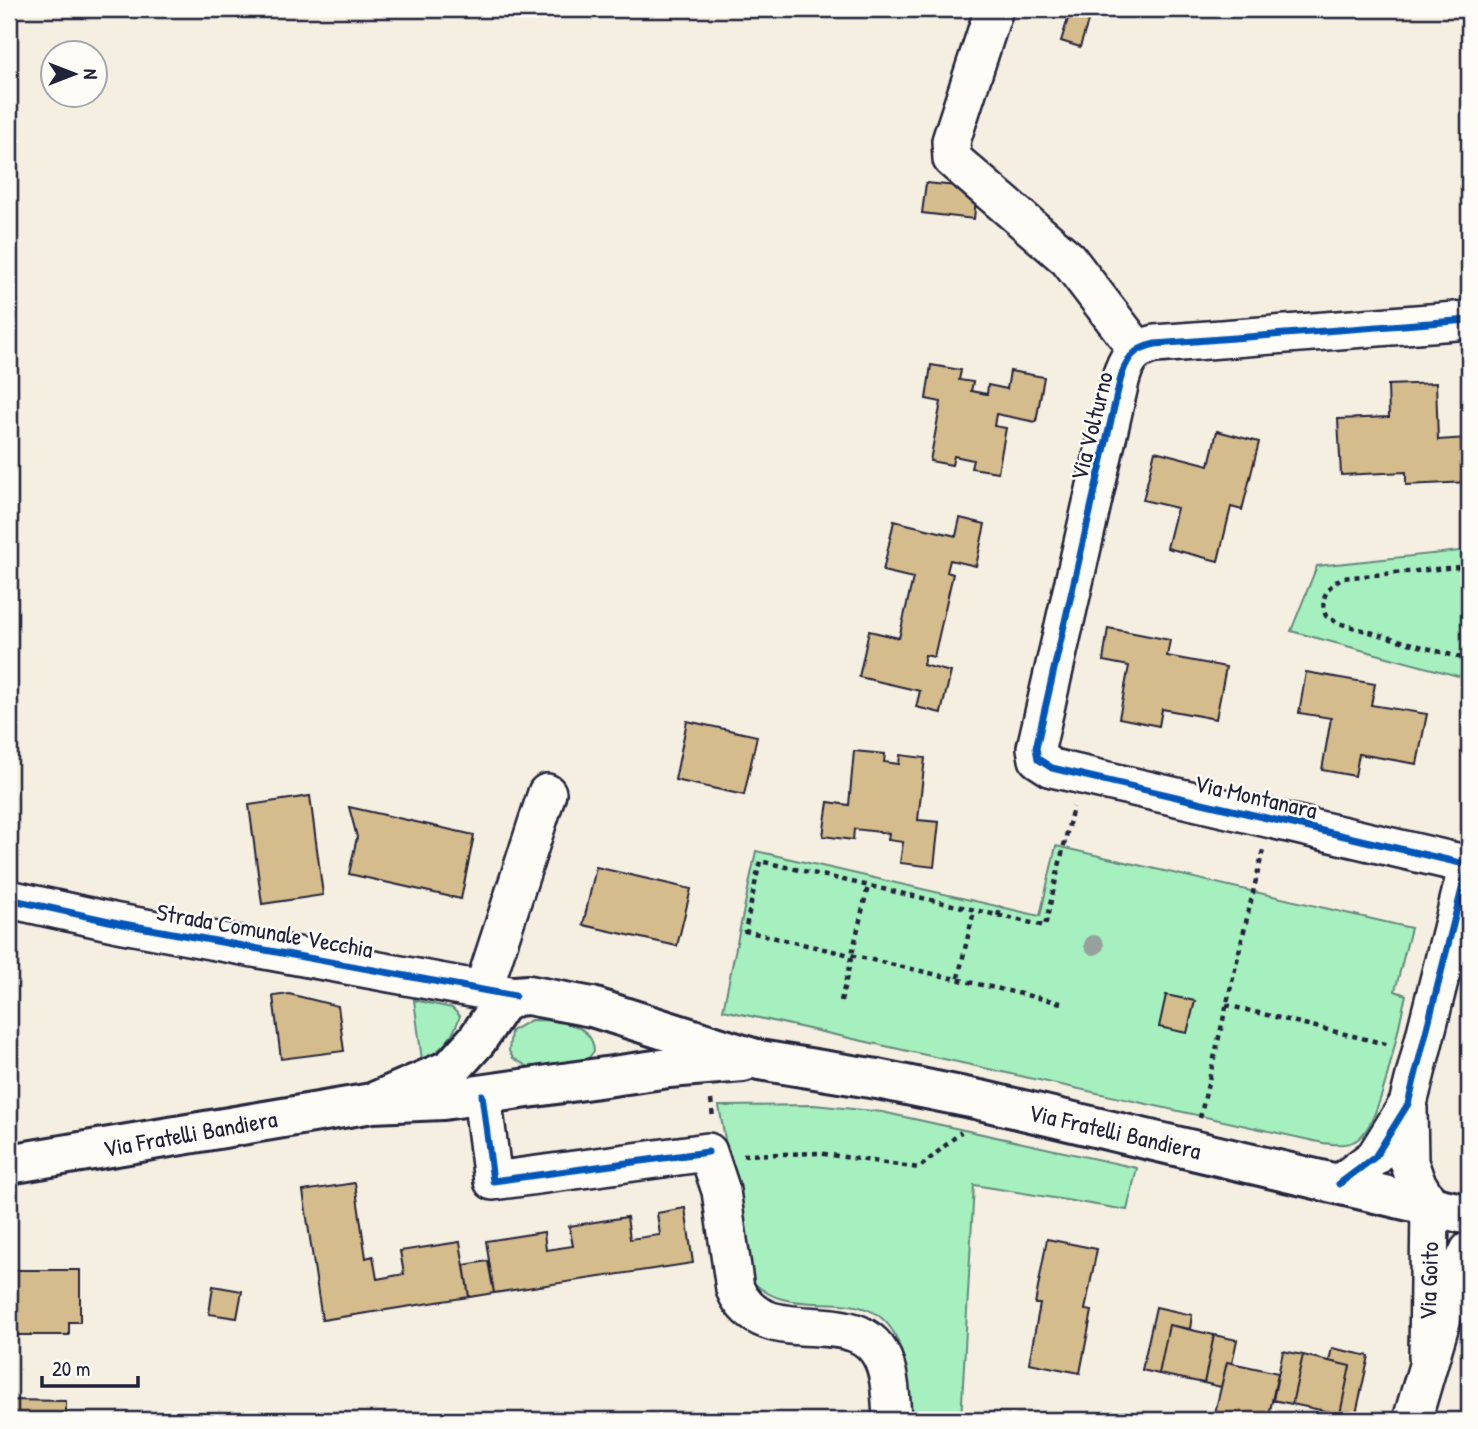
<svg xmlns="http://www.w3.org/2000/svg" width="1478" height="1429" viewBox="0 0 1478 1429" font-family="'Patrick Hand',sans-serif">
<rect width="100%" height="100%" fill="#f5efe2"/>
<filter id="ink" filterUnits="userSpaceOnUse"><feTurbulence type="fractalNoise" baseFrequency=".0143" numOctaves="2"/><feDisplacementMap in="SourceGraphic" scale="14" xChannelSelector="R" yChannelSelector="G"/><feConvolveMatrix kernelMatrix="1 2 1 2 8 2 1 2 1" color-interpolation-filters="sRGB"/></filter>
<g filter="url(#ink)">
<path fill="#a6f0bf" stroke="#64897d" stroke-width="2" d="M1469,550V679L1291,631L1317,566Z
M1056,846L1411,928L1395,991L1406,995C1398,1025 1382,1128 1355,1141C1346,1146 1334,1144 1323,1143L723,1010L756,851L1040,916Z
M414,1000L452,1008L460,1016C453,1037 443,1051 422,1060Z
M531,1020C555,1020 592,1021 594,1051L586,1061L534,1070L513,1058L509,1051L511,1031Z
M814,1105L882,1112L1137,1168L1127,1210L974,1185L961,1420H931L906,1415C905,1393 907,1365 899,1344C872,1272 791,1330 750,1278L719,1106Z"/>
<path fill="#d5bc8c" stroke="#22223b" stroke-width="2" d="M1071,9H1092L1080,47L1061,41Z
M926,183L977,188L974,219L922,213Z
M931,365L961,370L959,380L973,382L971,391L987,394L988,385L1007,389L1010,371L1044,377L1036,422L996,414L994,426L1006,428L998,472L971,468L973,460L954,456L952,465L930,461L941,402L926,399Z
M1436,383L1438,440L1468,438L1469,482L1406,485V472L1341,475L1338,419L1389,417L1388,385Z
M1217,431L1259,442L1242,510L1231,507L1218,561L1167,548L1177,508L1143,500L1155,451L1209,465Z
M960,518L985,524L976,566L950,560L947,572L953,574L934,657L925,655L923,665L951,672L941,713L916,707L920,691L859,677L869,631L899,638L913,578L883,571L894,521L956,536Z
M1108,628L1170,640L1167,656L1226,667L1216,719L1162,709L1159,726L1119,718L1129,666L1103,661Z
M1306,672L1375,684L1371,705L1427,714L1417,764L1359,754L1355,776L1322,770L1331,718L1299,713Z
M687,721L757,736L744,795L675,780Z
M854,751L885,754L884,762L899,764L900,755L925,758L918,820L939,822L934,867L900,863L903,842L888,840L889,833L854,829L853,840L823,836L828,802L849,805Z
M310,796L323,895L262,904L249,805Z
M349,807L474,835L461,899L349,874L357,837Z
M596,867L691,889L677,946L583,925Z
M289,994L338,1006L344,1051L281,1059L273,996Z
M1166,995L1195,1001L1187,1033L1159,1027Z
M355,1183L366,1258L373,1256L377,1279L404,1274L400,1251L460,1242L469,1297L322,1320L303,1191Z
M685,1208L693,1263L494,1293L486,1241L544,1232L546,1250L573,1246L569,1226L627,1217L630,1239L660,1235L657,1213Z
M1047,1239L1097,1249L1085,1310L1092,1311L1080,1373L1029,1363L1040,1304H1035Z
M488,1261L494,1293L469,1297L464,1265Z
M13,1270H80V1322H69V1335H9V1286H13Z
M213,1286L242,1291L237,1318L209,1314Z
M1156,1307L1192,1315L1190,1329L1169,1325L1159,1374L1142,1370Z
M1169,1325L1214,1335L1204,1383L1159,1374Z
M1214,1335L1237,1340L1232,1363L1227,1362L1221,1387L1204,1383Z
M1332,1348L1369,1356L1355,1418L1340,1414L1350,1366L1329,1361Z
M1283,1351L1303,1355L1292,1404L1273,1400Z
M1303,1355L1350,1366L1340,1414L1292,1404Z
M1227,1362L1278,1373L1268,1420H1250L1215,1413Z
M9,1400L66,1401V1420H9Z
M1030,1417L1077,1420H1031Z"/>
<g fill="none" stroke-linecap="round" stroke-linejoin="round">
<g stroke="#22223b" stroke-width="42">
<path id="minor" d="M994,9L951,141L952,159L1068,259L1137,349
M1469,320L1155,344C1132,349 1126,359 1120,381L1036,748L1038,759L1052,768L1469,865
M9,899L118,923L515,996
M483,990L547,793
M482,1095L493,1181L708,1152L721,1191L735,1289C766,1360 868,1291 887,1372C891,1387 891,1404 892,1420
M1408,1108L1409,1162L1416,1182L1430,1205L1428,1357
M1339,1184L1375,1157L1408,1104L1468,865
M1412,1420L1449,1294L1469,1251"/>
</g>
<g stroke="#22223b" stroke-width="44">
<path id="major" d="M372,1103L451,1069L477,1040L501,1004L515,996L528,995L592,1007L759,1060L877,1079L980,1100L1469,1215
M9,1164L372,1103L443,1100L669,1068L743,1062"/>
</g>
<path stroke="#22223b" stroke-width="4.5" stroke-dasharray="5 5" stroke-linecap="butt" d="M1469,566L1342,578C1327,586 1319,599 1326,616L1338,623L1469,660
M998,916L1001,906
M958,978L974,911
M841,1001L868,886
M1061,1003L745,931L760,861L1045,926L1073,807
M1226,1005L1390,1045
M711,1100L713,1118
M1200,1118L1263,850
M743,1155L818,1153L919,1168L961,1132"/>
<use href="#minor" stroke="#fdfcf7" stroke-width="37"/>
<use href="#major" stroke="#fdfcf7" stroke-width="38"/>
<g stroke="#fdfcf7" stroke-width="11">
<path id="cycleway" d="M1469,320L1155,344C1132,349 1126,359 1120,381L1036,748L1038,759L1052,768L1469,865
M9,899L118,923L515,996
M482,1095L493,1181L708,1152
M1339,1184L1375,1157L1408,1104L1468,865"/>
</g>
<use href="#cycleway" stroke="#0057b8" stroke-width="7"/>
</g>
<circle fill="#97a09c" cx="1094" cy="945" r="10"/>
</g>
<g text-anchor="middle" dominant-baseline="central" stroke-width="5" stroke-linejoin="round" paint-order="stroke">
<g font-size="24" fill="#22223b" stroke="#fdfcf7">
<text transform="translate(1091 426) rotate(-76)">Via Volturno</text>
<text transform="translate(1256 796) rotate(13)">Via Montanara</text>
<text transform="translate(265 930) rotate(10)">Strada Comunale Vecchia</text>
<text transform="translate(1115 1131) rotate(13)">Via Fratelli Bandiera</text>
<text transform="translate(190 1133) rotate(-10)">Via Fratelli Bandiera</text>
<text transform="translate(1428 1281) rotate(-88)">Via Goito</text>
</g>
</g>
<rect width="1478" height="1429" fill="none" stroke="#fdfcf7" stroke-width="35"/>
<rect x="18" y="18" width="1443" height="1394" fill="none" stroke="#22223b" stroke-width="2.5" filter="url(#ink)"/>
<g transform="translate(74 74) rotate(90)"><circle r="33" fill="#fdfcf7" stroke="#a5a5ac" stroke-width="2"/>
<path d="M0-5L12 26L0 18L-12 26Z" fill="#22223b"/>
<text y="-10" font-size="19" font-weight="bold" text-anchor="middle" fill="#22223b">N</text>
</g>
<path d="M42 1376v10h96v-10" fill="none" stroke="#22223b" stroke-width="3.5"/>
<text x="52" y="1376" font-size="21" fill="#22223b" stroke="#fdfcf7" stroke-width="5" paint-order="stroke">20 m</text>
</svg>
